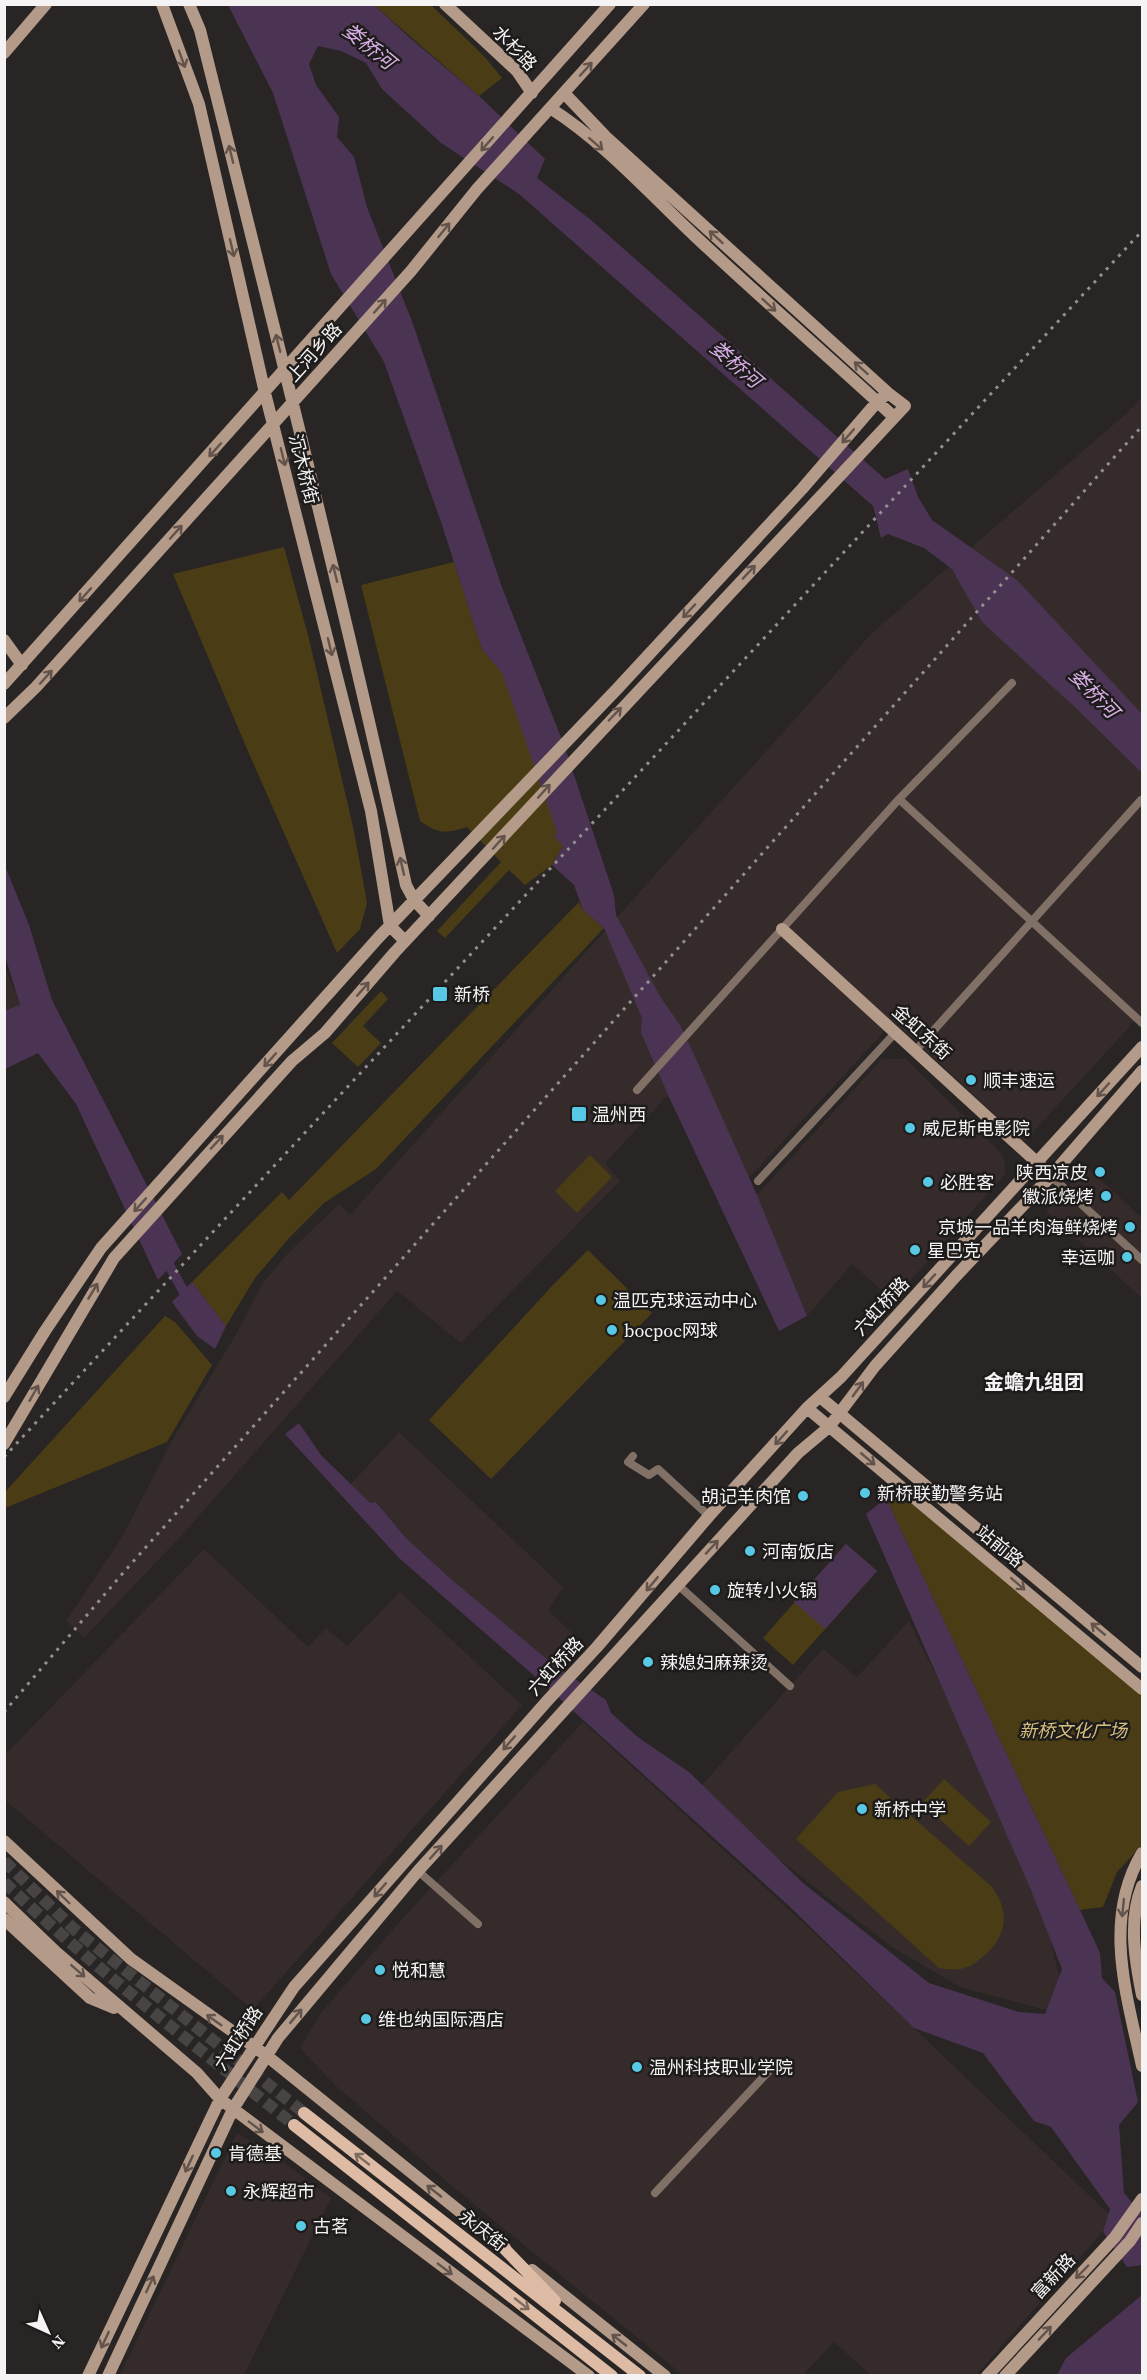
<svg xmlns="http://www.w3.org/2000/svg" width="1147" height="2380" viewBox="0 0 1147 2380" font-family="'Source Serif 4','Noto Sans SC',serif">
<rect width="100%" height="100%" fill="#282524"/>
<path fill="#362b2b" d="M1142,397V1013L1024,1142L894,1021L749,1178L680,1026L661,998L641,1033L668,1095L605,1163L620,1181L461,1343L397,1291L183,1534L84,1638L66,1621L121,1539L169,1446L238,1331L262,1284L289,1252L339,1204L350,1215L872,633L1127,413Z
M4,965L20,1005L4,1019Z
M882,1059H906L1003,1155L1006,1173L893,1300L852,1264L807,1316L757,1195Z
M1086,1166L1142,1218V1298L1046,1211Z
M399,1432L563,1587L548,1610L578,1639L554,1665L452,1580L406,1538L377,1502L370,1504L350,1485Z
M204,1549L308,1647L326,1628L347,1646L400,1592L522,1705L253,2010L5,1800V1755Z
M909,1621L976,1756L1048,1930L1061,1985L1046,2010L960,1987L892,1947L767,1850L701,1786L823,1649L857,1677Z
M583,1722L809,1928L1114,2219L976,2375H871L834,2342L803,2375H683L464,2196L336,2086L300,2048L321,2013L396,1926Z
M237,2133L271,2153L331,2198L244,2375H120Z"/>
<path fill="#4a3d16" d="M374,5H431L484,56L502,78L479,96Z
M284,547L309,639L354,831L367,903L360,929L337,953L250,756L173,574Z
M454,562L482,649L502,672L563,846L552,865L525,885L509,870L445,938L437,931L501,862L467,827C444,834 439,834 420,821L361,585Z
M579,902L583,910L604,928L376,1169L324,1203L289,1238L255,1278L226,1326L192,1282L282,1192L289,1200Z
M381,991L388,999L363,1026L381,1043L358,1067L332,1043Z
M590,1155L612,1177L577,1213L555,1191Z
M588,1250L652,1313L491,1479L429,1420L551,1287Z
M165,1316L175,1322L212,1365L167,1442L5,1508V1492Z
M893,1488L1142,1696V1845L1117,1872L1103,1907L1080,1910L886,1498Z
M846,1544L877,1571L793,1665L763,1638Z
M944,1779L991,1822L969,1846L922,1803Z
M875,1784L992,1887C1009,1910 1008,1934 986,1954C981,1958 974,1965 967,1967C958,1971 948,1969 939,1968L796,1839L838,1792Z"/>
<path fill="#4b3453" d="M228,5H374L409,37L479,96L545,159L537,178L591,220L885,479L908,469L918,497L932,520L1017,580L1142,714V773L1078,710L982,622L952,569L924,548L888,534L881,538L873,506L519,194L441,143L382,89L366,63L341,51L318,46L309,64L316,85L339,117L337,137L354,157L367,207L413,324L503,590L564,745L614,895L616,915L661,998L680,1025L695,1057L757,1195L807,1316L779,1331L668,1095L641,1033L642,1018L604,928L583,910L574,885L552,865L563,846L554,836L557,832L502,673L482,649L441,522L384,362L331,274L273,93Z
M5,866L29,925L52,1000L182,1254L158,1280L76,1104L38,1053L5,1069L4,1011L20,1005L5,956Z
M192,1282L226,1326L215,1349L197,1336L172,1302Z
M299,1423L321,1455L370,1503L376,1502L406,1538L452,1580L554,1665L606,1700L611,1713L639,1738L689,1772L803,1883L929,1983L1019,2012L1045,2014L1062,1969L1031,1890L866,1514L886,1498L1080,1910L1100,1953L1102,1978L1115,1992L1138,2102L1119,2125L1124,2193L1142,2214V2265L1127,2267L1103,2232L1110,2209L1051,2127L1034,2121L983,2053L914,2028L788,1905L539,1680L399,1558L285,1434Z
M846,1544L877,1571L825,1629L794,1602Z
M1142,2295V2375H1057L1066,2358Z"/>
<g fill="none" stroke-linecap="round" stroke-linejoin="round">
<path stroke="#4b3453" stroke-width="10" d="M164,1256L190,1303"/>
<path stroke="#474443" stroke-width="12" stroke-dasharray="12 6" stroke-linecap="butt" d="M4,1861L75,1930L304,2113
M4,1882C96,1970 196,2046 294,2125"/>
<path stroke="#807065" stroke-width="8" d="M899,799L1142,1023
M916,1050L1141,800
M637,1090L899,799L1012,683
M1051,1176L1142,1260
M758,1181L896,1032
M633,1456L628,1462L649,1475L658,1469L709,1516
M678,1585L790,1686
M418,1871L478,1924
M655,2193L768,2072"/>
<path stroke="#b49a88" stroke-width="12" d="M162,4L199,104L265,393L371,811L390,926L405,941
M189,4L200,30C271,315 343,599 406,885L414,900L429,916
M445,4L517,71L532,93
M4,53L46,4
M550,108C604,142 651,195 697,238C762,299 829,357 894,417
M4,640L22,665
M4,684L610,4
M4,718L36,687L411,271L477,189L644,4
M782,929L1042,1167
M4,1397L45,1331L101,1248L379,937L617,689L802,489L877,402L888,393
M820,1397L1142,1667
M807,1408L1142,1689
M4,1444L114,1258L292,1061L325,1033L395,952L905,406L888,393L606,137L564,93
M4,1841L131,1959L267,2056L505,2248
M1142,1853C1102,1920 1127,1996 1142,2066
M1142,1886C1128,1920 1135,1960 1142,1995
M4,1902L56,1952L197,2073L220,2099L589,2376
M4,1919L90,1998L114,2008
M532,2270L665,2376
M88,2376L220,2099L294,1987L548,1700L597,1647L709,1516L807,1408L841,1377L1142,1047
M108,2376L233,2109L278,2038L418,1871L798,1453L829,1427L875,1366L956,1276L1051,1176L1142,1071
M987,2376L1115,2237L1142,2199
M1005,2376L1130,2241L1142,2223"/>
<path stroke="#ddbba4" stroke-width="12" d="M304,2113L640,2376
M294,2125L612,2376
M498,2242L555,2301"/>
<path stroke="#939090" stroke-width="3" stroke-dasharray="3 6" stroke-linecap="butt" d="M4,1457L1142,231
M4,1712L123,1573L1142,426"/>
</g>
<defs><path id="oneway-shaft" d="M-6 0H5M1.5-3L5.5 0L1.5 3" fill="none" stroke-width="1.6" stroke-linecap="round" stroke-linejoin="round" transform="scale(1.5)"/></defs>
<g stroke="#62544c">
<use href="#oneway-shaft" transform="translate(182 59) rotate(70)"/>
<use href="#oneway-shaft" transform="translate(586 69) rotate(-48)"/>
<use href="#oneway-shaft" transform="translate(487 144) rotate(131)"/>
<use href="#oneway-shaft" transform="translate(596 144) rotate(41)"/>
<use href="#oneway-shaft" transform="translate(231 154) rotate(-104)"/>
<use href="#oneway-shaft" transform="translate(444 230) rotate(-51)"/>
<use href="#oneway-shaft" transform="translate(716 237) rotate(-138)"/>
<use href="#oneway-shaft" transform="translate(232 248) rotate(77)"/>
<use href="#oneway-shaft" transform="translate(769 305) rotate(42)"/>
<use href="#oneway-shaft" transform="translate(380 306) rotate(-48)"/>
<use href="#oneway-shaft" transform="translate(278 343) rotate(-104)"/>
<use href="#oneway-shaft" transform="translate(861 368) rotate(-138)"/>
<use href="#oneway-shaft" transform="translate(848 436) rotate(131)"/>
<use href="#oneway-shaft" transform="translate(215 450) rotate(132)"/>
<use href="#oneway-shaft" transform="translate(283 457) rotate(76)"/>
<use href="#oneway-shaft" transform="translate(176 532) rotate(-48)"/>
<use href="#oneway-shaft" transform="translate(749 572) rotate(-47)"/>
<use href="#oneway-shaft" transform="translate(335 573) rotate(-104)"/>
<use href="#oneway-shaft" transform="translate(85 595) rotate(132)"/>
<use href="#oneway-shaft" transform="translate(689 611) rotate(133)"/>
<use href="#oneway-shaft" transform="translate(330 647) rotate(76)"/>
<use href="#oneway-shaft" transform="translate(46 677) rotate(-48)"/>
<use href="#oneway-shaft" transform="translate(615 714) rotate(-46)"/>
<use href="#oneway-shaft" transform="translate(544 791) rotate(-48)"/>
<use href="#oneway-shaft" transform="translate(499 842) rotate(-48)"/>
<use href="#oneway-shaft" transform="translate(402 866) rotate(-103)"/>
<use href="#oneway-shaft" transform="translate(363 989) rotate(-49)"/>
<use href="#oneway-shaft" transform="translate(270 1060) rotate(132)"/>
<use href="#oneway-shaft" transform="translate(1103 1090) rotate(132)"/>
<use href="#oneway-shaft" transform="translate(217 1142) rotate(-47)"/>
<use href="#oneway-shaft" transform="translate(140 1205) rotate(132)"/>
<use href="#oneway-shaft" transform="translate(929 1281) rotate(133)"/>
<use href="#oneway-shaft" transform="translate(93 1291) rotate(-59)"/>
<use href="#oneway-shaft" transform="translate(858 1389) rotate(-54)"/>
<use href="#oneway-shaft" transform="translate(34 1393) rotate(-60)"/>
<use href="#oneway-shaft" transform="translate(781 1438) rotate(132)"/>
<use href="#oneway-shaft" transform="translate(868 1459) rotate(40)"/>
<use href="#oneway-shaft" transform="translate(712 1547) rotate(-47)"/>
<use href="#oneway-shaft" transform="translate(652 1584) rotate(130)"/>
<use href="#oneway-shaft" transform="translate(1018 1584) rotate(41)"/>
<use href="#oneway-shaft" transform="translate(1098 1629) rotate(-140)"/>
<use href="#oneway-shaft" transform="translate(509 1743) rotate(131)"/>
<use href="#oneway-shaft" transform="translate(436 1852) rotate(-48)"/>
<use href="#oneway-shaft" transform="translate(380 1890) rotate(131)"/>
<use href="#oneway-shaft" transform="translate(63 1897) rotate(-136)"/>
<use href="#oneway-shaft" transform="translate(1123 1908) rotate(96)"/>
<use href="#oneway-shaft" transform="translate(78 1971) rotate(41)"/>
<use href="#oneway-shaft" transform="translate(296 2016) rotate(-50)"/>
<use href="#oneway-shaft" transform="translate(214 2020) rotate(-145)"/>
<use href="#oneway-shaft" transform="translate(256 2127) rotate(37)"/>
<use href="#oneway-shaft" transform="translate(189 2164) rotate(115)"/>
<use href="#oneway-shaft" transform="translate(434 2191) rotate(-142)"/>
<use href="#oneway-shaft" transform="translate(445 2269) rotate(37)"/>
<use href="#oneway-shaft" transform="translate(1082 2272) rotate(134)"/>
<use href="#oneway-shaft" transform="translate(150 2284) rotate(-65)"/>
<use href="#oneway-shaft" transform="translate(1045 2333) rotate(-47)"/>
<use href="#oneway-shaft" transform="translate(105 2340) rotate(115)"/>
<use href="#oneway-shaft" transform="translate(619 2340) rotate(-142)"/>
</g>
<g stroke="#7e6b60">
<use href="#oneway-shaft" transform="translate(362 2159) rotate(-142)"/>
<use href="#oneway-shaft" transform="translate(522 2304) rotate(38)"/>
</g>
<g fill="#58c9e4" stroke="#1e1b1b" stroke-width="2">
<rect x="432" y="986" width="16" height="16" rx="3"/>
<circle cx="971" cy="1080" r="6"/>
<rect x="571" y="1106" width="16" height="16" rx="3"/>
<circle cx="910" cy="1128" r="6"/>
<circle cx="1100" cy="1172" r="6"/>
<circle cx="928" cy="1182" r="6"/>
<circle cx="1106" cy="1196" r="6"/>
<circle cx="1130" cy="1227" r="6"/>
<circle cx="915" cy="1250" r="6"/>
<circle cx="1127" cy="1257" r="6"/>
<circle cx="601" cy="1300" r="6"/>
<circle cx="612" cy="1330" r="6"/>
<circle cx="865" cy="1493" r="6"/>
<circle cx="803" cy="1496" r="6"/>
<circle cx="750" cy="1551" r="6"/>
<circle cx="715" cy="1590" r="6"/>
<circle cx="648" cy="1662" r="6"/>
<circle cx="862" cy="1809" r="6"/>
<circle cx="380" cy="1970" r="6"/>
<circle cx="366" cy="2019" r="6"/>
<circle cx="637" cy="2067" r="6"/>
<circle cx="216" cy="2153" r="6"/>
<circle cx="231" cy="2191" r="6"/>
<circle cx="301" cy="2226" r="6"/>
</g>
<g text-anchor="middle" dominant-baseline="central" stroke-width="5" stroke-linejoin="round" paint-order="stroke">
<g font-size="18" fill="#f5f3f3" stroke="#1e1b1b">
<text transform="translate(515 48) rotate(46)">水杉路</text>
<text transform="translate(314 352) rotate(-48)">上河乡路</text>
<text transform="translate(304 469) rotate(76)">沉木桥街</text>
<text transform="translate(922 1032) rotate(42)">金虹东街</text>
<text transform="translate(881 1306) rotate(-47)">六虹桥路</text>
<text transform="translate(1000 1546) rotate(39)">站前路</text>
<text transform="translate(555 1666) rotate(-47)">六虹桥路</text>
<text transform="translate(238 2038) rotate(-57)">六虹桥路</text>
<text transform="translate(483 2230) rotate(38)">永庆街</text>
<text transform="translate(1053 2276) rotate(-47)">富新路</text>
</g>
<g font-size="18" fill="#f5f3f3" stroke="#1e1b1b" text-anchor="start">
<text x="454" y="994">新桥</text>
<text x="983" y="1080">顺丰速运</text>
<text x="592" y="1114">温州西</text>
<text x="922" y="1128">威尼斯电影院</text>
<text x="1088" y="1172" text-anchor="end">陕西凉皮</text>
<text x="940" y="1182">必胜客</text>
<text x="1094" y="1196" text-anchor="end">徽派烧烤</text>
<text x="1118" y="1227" text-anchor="end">京城一品羊肉海鲜烧烤</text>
<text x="927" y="1250">星巴克</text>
<text x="1115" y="1257" text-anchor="end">幸运咖</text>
<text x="613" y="1300">温匹克球运动中心</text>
<text x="624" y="1330">bocpoc网球</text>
<text x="877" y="1493">新桥联勤警务站</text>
<text x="791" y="1496" text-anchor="end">胡记羊肉馆</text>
<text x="762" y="1551">河南饭店</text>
<text x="727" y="1590">旋转小火锅</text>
<text x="660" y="1662">辣媳妇麻辣烫</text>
<text x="874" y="1809">新桥中学</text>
<text x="392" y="1970">悦和慧</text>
<text x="378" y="2019">维也纳国际酒店</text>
<text x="649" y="2067">温州科技职业学院</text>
<text x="228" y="2153">肯德基</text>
<text x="243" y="2191">永辉超市</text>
<text x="313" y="2226">古茗</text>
</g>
<g font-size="18" font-style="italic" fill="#d7c07e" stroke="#1e1b1b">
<text x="1073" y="1730">新桥文化广场</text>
</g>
<g font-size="20" font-style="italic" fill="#d8afe7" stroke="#1e1b1b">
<text transform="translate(369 46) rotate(39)">娄桥河</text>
<text transform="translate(736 364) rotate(41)">娄桥河</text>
<text transform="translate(1094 693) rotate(46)">娄桥河</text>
</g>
<g font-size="20" font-weight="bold" fill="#f5f3f3" stroke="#1e1b1b">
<text x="1034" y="1382">金蟾九组团</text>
</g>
</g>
<rect width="1147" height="2380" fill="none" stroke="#f5f3f3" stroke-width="12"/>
<g transform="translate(48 2332) rotate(135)" stroke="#1e1b1b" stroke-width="4.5" paint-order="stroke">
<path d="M0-4.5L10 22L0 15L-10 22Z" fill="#f5f3f3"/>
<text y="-9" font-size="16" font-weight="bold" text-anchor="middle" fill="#f5f3f3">N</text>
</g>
</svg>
